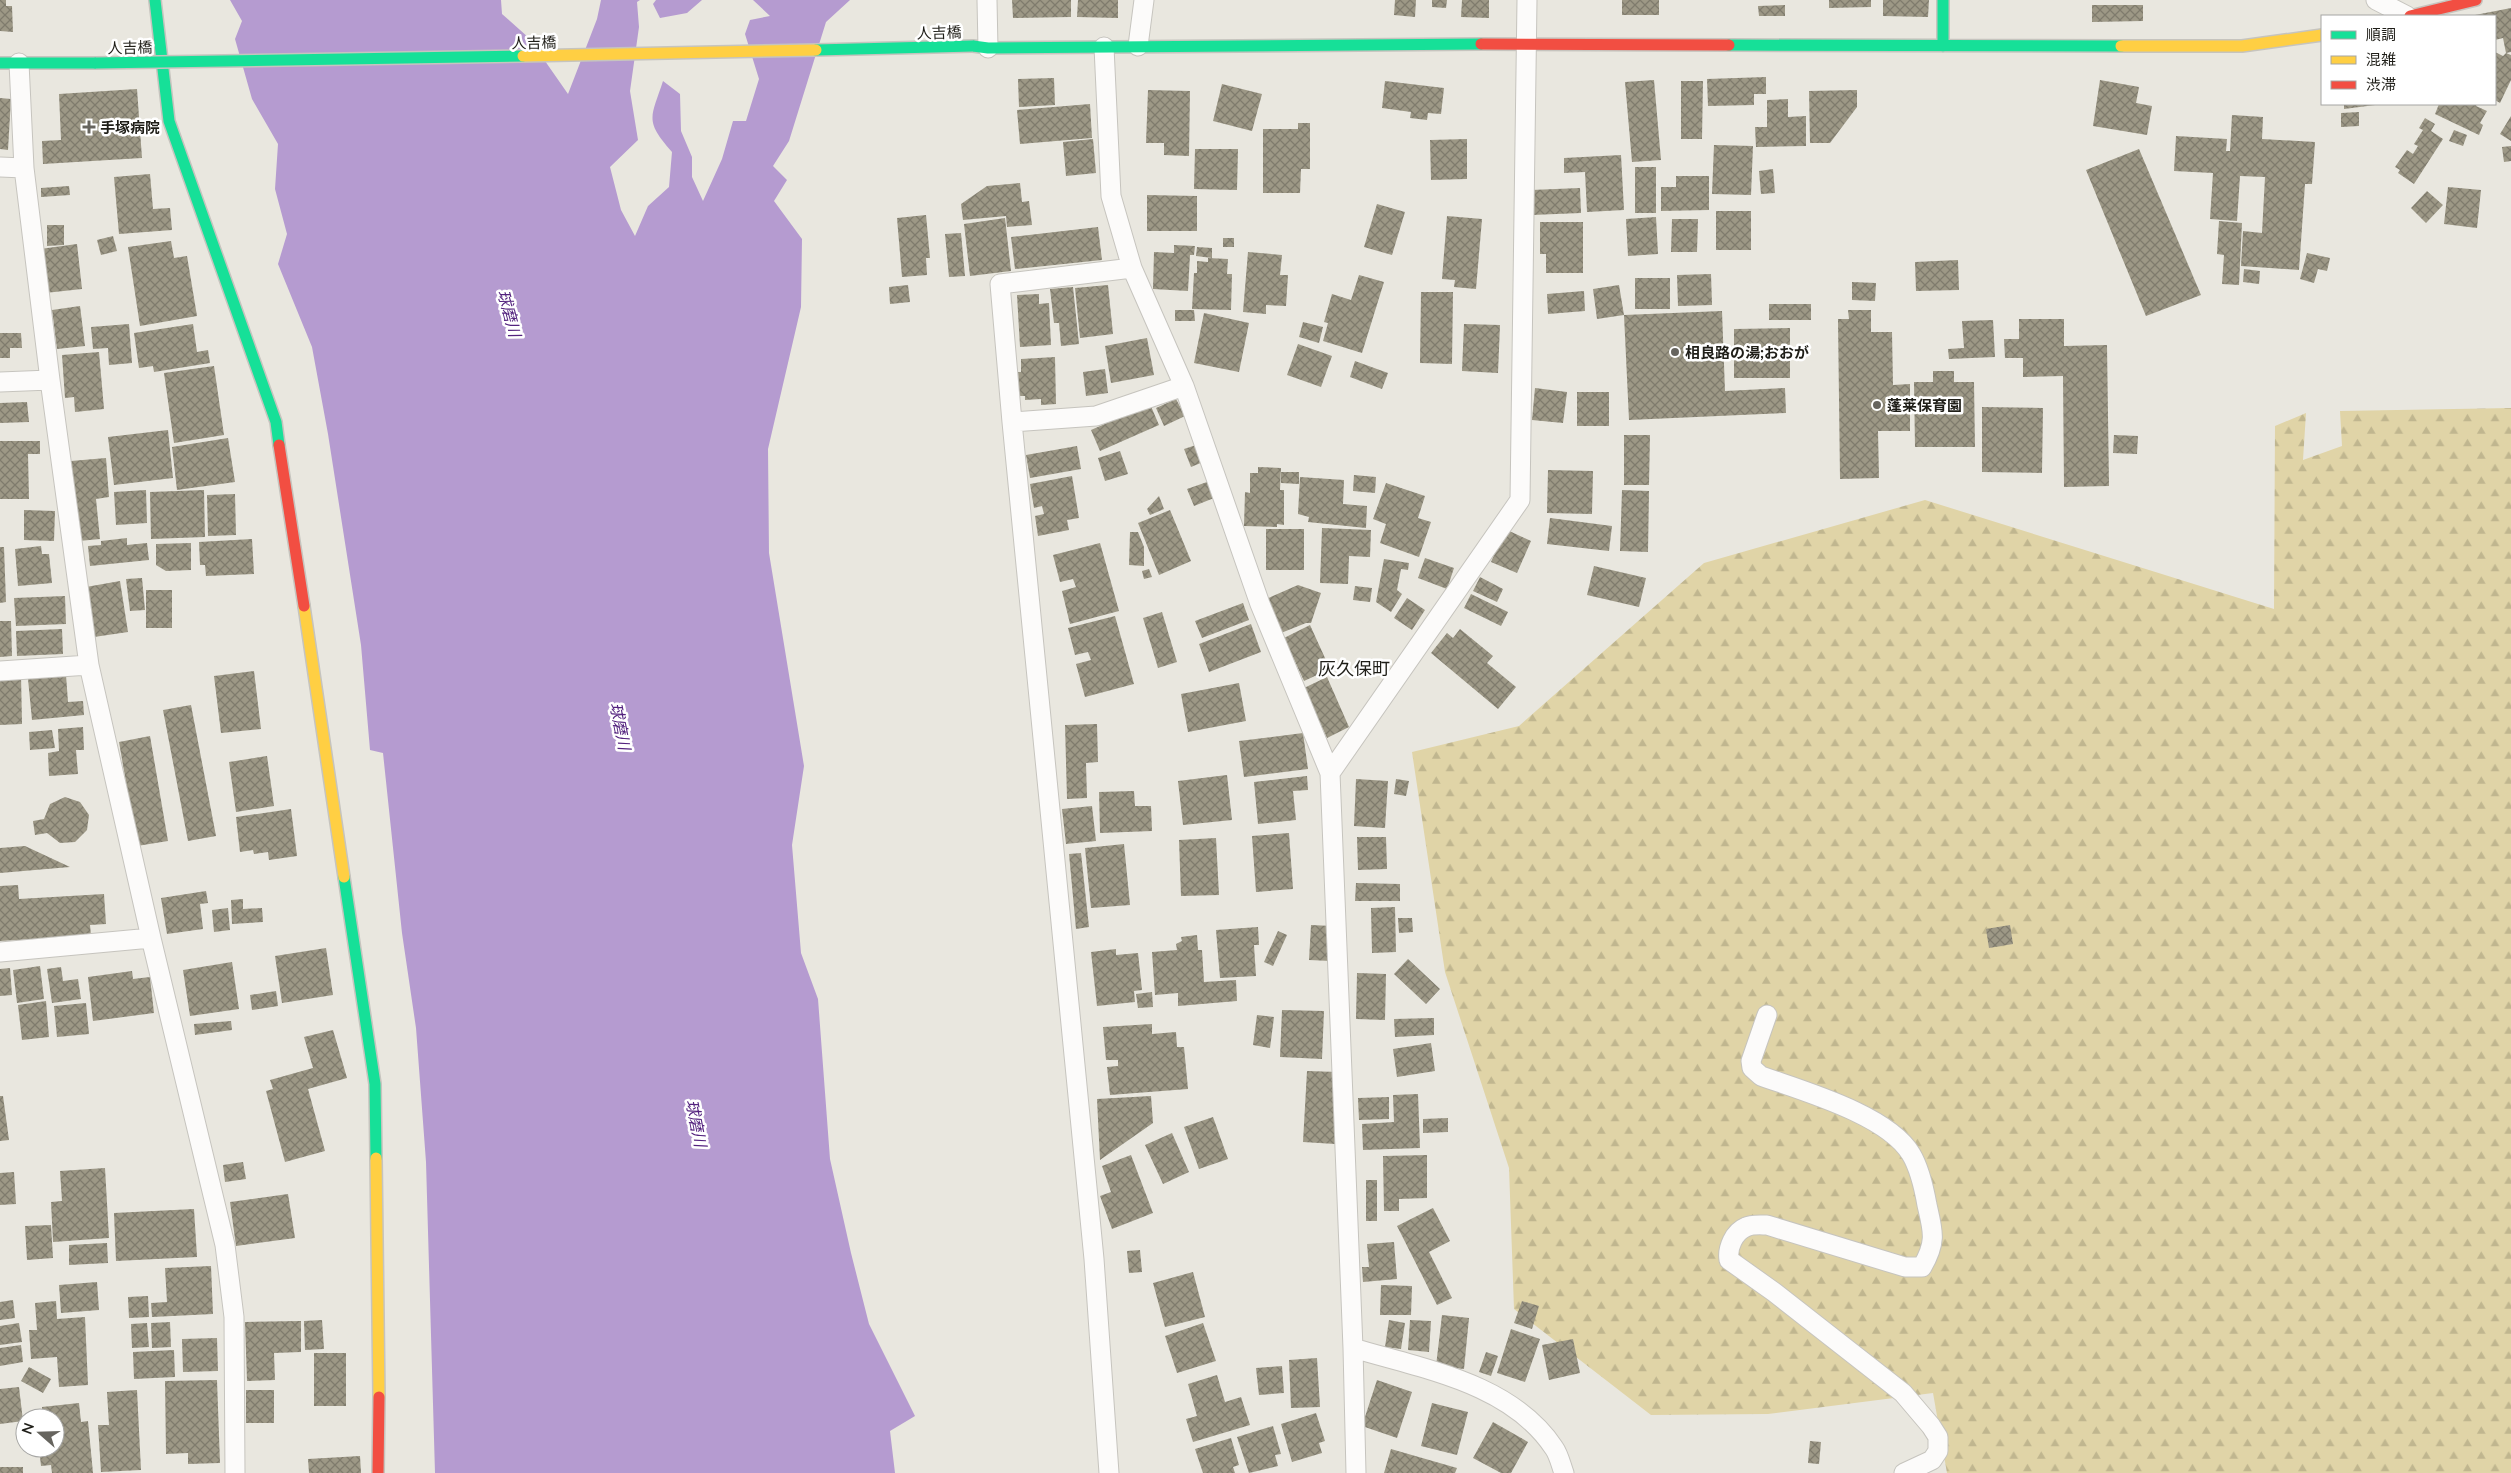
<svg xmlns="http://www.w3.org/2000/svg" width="2511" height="1473" viewBox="0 0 2511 1473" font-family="Lato,'Noto Sans JP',sans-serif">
<defs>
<pattern id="forest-firs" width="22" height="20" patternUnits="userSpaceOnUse" patternTransform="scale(1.25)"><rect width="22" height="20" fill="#e0d4a7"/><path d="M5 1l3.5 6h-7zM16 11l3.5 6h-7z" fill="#c0b68f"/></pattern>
<pattern id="building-cross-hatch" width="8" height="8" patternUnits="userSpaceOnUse" patternTransform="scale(1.25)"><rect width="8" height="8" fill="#9d9886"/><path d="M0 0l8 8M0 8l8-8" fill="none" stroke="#7f7b6d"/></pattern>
</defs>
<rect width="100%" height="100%" fill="#e9e7df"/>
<path fill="url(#forest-firs)" d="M2511,408V1473H1947L1933,1393L1768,1414L1651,1415L1514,1309L1509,1168L1445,972L1412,752L1519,726L1704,563L1925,500L2274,609L2275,426L2306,413L2303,460L2342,446L2340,411Z"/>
<path fill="#b59bd0" d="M230,0H501L502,14L529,38L568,94L597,19L601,0H640L637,2L639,27L630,91L638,140L610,167L621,210L635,236L648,206L669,187L672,152C644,120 651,118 663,81L680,94L681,131L692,157V177L703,201L722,159L733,121H746L759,79L745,34L750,20L770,16L753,0H850L826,22L789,141L773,166L787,180L774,201L802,239L801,307L768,449L769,553L804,766L792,845L801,953L818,999L830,1159L851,1253L869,1324L915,1416L890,1431L895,1473H435L426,1162L416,1028L402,933L383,753L370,750L361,645L328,434L312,347L278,264L287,234L275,189L278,144L252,99L235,39L242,21Z
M656,0H702L687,13L660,18L653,4Z"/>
<path fill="url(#building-cross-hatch)" d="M0,0H6V6H12L13,32L0,31Z
M1012,0H1071V17L1013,18Z
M1078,0H1118V18L1077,17Z
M1395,0H1416L1415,17L1394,15Z
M1432,0H1447L1446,8L1432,7Z
M1462,0H1489V18L1461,17Z
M1622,0H1659V15H1622Z
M1829,0H1871V7L1829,8Z
M1883,0H1929L1928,17L1883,16Z
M1785,5V16H1759L1758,6Z
M2092,5H2143V21L2092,22Z
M2511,8V52L2506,53L2503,38L2495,40V16L2475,15Z
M2495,52L2503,56L2506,53L2511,55V80L2500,103L2495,100Z
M1766,77V94H1754V105L1708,106L1707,79Z
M1054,78L1055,105L1019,107L1018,79Z
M1654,80L1661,160L1632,162L1625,82Z
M2100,80L2139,87L2136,103L2152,106L2147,135L2093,126Z
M1385,81L1444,88L1441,114L1428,113L1427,120L1410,118L1411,112L1382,108Z
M1681,81H1703L1702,139H1681Z
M1222,84L1262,94L1252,131L1213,121Z
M137,89L142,158L43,164L42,141L61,140L59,94Z
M1148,90L1190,91L1189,156L1164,155V143H1146Z
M1857,90V107L1830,143H1810L1809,91Z
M0,98L11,99L8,150L0,149Z
M1788,99V117L1806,116V146L1756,147L1755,127H1767V100Z
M1090,104L1092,138L1020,144L1017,110Z
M2344,104H2375V105L2344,109Z
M2439,104H2477L2476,106L2487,111L2480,123L2483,125L2479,135L2435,114Z
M2359,112V126L2341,127V113Z
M2232,115L2263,117L2262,139L2315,142L2312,184H2305L2299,270L2241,266L2243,231L2262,233L2265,177L2240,176L2237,221L2210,219L2213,173L2174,171L2176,136L2227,139L2226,151H2230Z
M2511,116V141L2500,134Z
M2425,118L2435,124L2431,131L2443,139L2414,184L2398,173L2400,170L2395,167L2407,150L2413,154L2418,146L2414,144L2423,130L2419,128Z
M1298,123H1310V169H1301L1300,193H1263V129H1298Z
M2454,130L2467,135L2463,146L2449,141Z
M1093,139L1096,173L1066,176L1063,142Z
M1467,139V179L1431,180L1430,140Z
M1714,145L1753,146L1751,195L1712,194Z
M2511,146V161L2504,162L2502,147Z
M1195,149H1238L1237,190L1194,189Z
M2139,149L2201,295L2146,316L2086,170Z
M1621,155L1624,210L1587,212L1585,172L1564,173V158Z
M1635,167H1656V213H1635Z
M1773,169L1775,193L1761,194L1759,171Z
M150,174L153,209L170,208L172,230L119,234L114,177Z
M1676,176H1709V210L1661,211V187H1676Z
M1020,183L1022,202L1029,201L1032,225L1007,227L1006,216L963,220L961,204L987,186Z
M69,186L70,195L41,197V188Z
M2448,187L2481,190L2477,228L2444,224Z
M1580,188L1581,213L1532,215L1531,190Z
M2427,191L2443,205L2426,223L2411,208Z
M1147,195L1197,196V231H1147Z
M1377,204L1405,212L1392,255L1364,247Z
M1716,211H1751V250H1716Z
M926,215L930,258H926L927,275L902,277L897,218Z
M1447,216L1482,219L1476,289L1454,287L1455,280L1442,279Z
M1656,217L1658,254L1628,256L1626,219Z
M1005,218L1011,271L970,276L964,224Z
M1672,219H1698L1697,252H1671Z
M2219,221L2242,223L2239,285L2222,284L2224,255L2217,254Z
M1540,222H1583V273H1546V254H1540Z
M47,225H64V245L47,246Z
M1098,227L1102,260L1015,269L1011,237Z
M961,233L965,276L949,277L945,234Z
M113,236L117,251L101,255L97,240Z
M1223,238H1234V247H1223Z
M171,241L174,258L187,256L197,316L140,326L128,247Z
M77,244L82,289L45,293L40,249Z
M1174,245L1195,246L1194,255H1190L1188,291L1153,289L1154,252L1174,253Z
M1197,247L1212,248V258L1196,256Z
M1248,252L1282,255L1280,275H1288L1286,306L1266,305V314L1243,312Z
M2307,253L2330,258L2327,271L2318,269L2314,283L2300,279Z
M1208,258L1228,259L1227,274H1232L1231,310L1192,309L1194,273H1197V261L1208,262Z
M1958,260L1959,290L1916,291L1915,262Z
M2244,269L2260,271L2259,284L2243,282Z
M1711,274L1712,305L1678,306L1677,275Z
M1359,275L1384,282L1362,353L1323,341L1328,323L1324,322L1332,294L1351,300Z
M1635,278H1670V309H1635Z
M1852,282L1876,283L1875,301L1852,300Z
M908,285L910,302L890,304L889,287Z
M1108,285L1113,334L1080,338L1075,288Z
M1619,285L1624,315L1597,319L1593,289Z
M1073,287L1079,344L1061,346L1059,323H1054L1050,289Z
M1584,291L1585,311L1548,314L1547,294Z
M1421,292H1453L1452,364L1420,363Z
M1039,294V304L1049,303L1051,345L1020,347L1017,295Z
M1769,304H1811V320H1769Z
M80,306L85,346L57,349L52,310Z
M1175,310H1194L1195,321H1175Z
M1848,310H1871V332H1892L1893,385L1910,384V431H1878L1879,478L1840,479L1838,319H1849Z
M1722,311L1725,391L1785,388L1786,413L1629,420L1624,315Z
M1204,313L1249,323L1239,372L1194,363Z
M2019,319H2064V346L2107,345L2109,486L2064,487L2063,376L2023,377V358H2005L2004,339H2019Z
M1993,320L1995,357L1949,359L1948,349L1964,348L1962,321Z
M1303,322L1323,327L1319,343L1299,337Z
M129,324L132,363L109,365L108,348L93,349L91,327Z
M193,324L197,352L208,350L210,363L154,372L153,366L139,368L134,333Z
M1464,324L1500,325L1498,373L1462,371Z
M1790,328V378H1734V329Z
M0,333H21L22,348H10V358H0Z
M1147,338L1154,375L1111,383L1105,346Z
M1298,344L1332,356L1321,387L1287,375Z
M99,352L104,409L75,412L74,397L65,398L62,355Z
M1055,357L1056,404L1041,405V399L1025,400V396H1019L1018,372H1021V359Z
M1355,361L1388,373L1382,389L1350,377Z
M214,366L224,435L174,443L164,373Z
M1105,369L1108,393L1086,396L1083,372Z
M1933,371H1954V382H1974L1975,447H1915L1914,382H1933Z
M1535,388L1567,392L1563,423L1532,420Z
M1577,392H1609V426H1577Z
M1176,399L1185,416L1164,426L1156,408Z
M27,402L29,422L0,423V403Z
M1150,404L1159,425L1100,451L1091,430Z
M1982,407L2043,408L2042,473L1982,472Z
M168,430L173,478L114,485L108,437Z
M1624,435H1650L1649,485H1624Z
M2114,435L2138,436L2137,454L2113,453Z
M228,438L235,482L177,490L172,447Z
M0,441H40V454H28L29,499H0Z
M1196,445L1203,462L1191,467L1184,449Z
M1077,446L1081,469L1030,478L1026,455Z
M1120,451L1128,474L1105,481L1098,458Z
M106,458L109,497L96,499L100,539L79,541L71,461Z
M1258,467L1281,468L1280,490H1284V525L1277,524V527L1244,526L1245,492L1250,493V473H1258Z
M1548,470L1593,471L1592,514L1547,513Z
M1281,472H1299V484L1281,483Z
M1354,475L1376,477L1375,493L1353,491Z
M1072,476L1079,518L1067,520L1069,530L1038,536L1035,516L1044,514L1042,506L1034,508L1030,484Z
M1300,477L1344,480L1343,504L1367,506L1366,528L1308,522L1309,517L1298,514Z
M1207,482L1214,498L1194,506L1187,489Z
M1386,483L1425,496L1418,518L1431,522L1419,557L1380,543L1386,524L1373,519Z
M146,490L147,523L116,525L114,492Z
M204,490L205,537L151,539L150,492Z
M1622,490L1649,491L1648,552L1620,551Z
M235,494L236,535L208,536L207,495Z
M1159,496L1164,509L1150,515L1147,509Z
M24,510L55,511L54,541L24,540Z
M1170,510L1191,561L1159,575L1138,523Z
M1550,518L1612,526L1609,551L1547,544Z
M1322,528L1371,530L1370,557L1349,556L1348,584L1320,583Z
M1266,529H1304V570H1266Z
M1505,529L1531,541L1517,573L1491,562Z
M1130,532H1138L1144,547V566L1129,565Z
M127,538V545L147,543L149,560L90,566L88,546L101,545V541Z
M252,539L254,574L206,576L205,565H200L199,542Z
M191,543V570L166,571L156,565V544Z
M1100,543L1119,611L1070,624L1062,591L1076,587L1073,579L1060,582L1053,555Z
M41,546L42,554H49L52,583L18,586L15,549Z
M0,547H4L6,602L0,603Z
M1425,558L1454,568L1447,589L1418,578Z
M1384,559L1409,563L1408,570L1401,569L1397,590L1402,594L1391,612L1376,602Z
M1594,566L1646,578L1639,607L1587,595Z
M1149,569L1152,577L1144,579L1142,571Z
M1480,577L1503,589L1497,602L1473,591Z
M142,578L145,610L130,611L126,579Z
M120,581L128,632L94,637L86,587Z
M1298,585L1321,593L1311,623H1306L1281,633L1266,599Z
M1355,586L1372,588L1370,602L1353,600Z
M146,590H172V628H146Z
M1471,594L1508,612L1501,626L1464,608Z
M65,596L66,624L16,626L14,598Z
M1407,598L1425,610L1412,630L1394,618Z
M1243,603L1249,620L1202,638L1195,621Z
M1162,612L1177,662L1158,668L1143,618Z
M1115,616L1134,684L1085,697L1076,664L1091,660L1088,652L1075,655L1068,628Z
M0,621H11L12,656L0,657Z
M1251,624L1261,652L1209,672L1199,644Z
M1310,625L1330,669L1304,681L1284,638Z
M62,629L63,654L17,656L16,631Z
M1460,629L1493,656L1487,663L1516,687L1498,709L1431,653L1447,633L1453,638Z
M254,671L261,729L221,733L214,676Z
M21,675L22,724L0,725V676Z
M66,675L68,702L83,701L84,715L32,720L28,679Z
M1327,677L1349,727L1327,738L1304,688Z
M1239,683L1246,721L1188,732L1181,694Z
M191,705L216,836L188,841L163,710Z
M1097,724L1098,762L1086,763L1087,798L1067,799L1065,725Z
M83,727L84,750H76L78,774L49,776L48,753L59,751L58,729Z
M52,730L55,748L30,750L29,732Z
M1303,733L1308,769L1244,777L1239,741Z
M150,736L168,841L137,846L119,742Z
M267,756L274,806L236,812L229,762Z
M1227,775L1232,820L1183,825L1178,781Z
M1307,776L1308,790L1293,791L1296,820L1258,824L1254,782Z
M1356,779L1388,781L1385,828L1354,826Z
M1396,779L1409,781L1406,796L1394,794Z
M1134,791L1135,806H1151L1152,831L1100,833L1099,792Z
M65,797L80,802L89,815L87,830L75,842L60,843L47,833L35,835L33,821L44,819L50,804Z
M1092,806L1096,841L1066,844L1062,809Z
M291,809L297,856L269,860L268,852L254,854L253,850L240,852L236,817Z
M1289,833L1293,889L1256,892L1252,836Z
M1357,837H1386L1387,869L1358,870Z
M1216,838L1219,895L1181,896L1179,840Z
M1124,844L1130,905L1091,908L1085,848Z
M25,846L70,867L0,873V848Z
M1081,853L1089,927L1076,929L1069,854Z
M1356,883L1400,884V901H1355Z
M18,885L19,899L104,894L106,924L90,925L91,936L0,941V886Z
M206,891L208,903L200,904L203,929L167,934L161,898Z
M243,899V909L262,908L263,922L232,924L231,900Z
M1395,907L1396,952L1372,953L1371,908Z
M228,908L230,930L214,932L212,910Z
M1398,918H1412L1413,932L1399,933Z
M1311,925L1332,926L1331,961L1309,960Z
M2010,925L2013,944L1989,948L1986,929Z
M1258,927L1259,945H1254L1256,976L1220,978L1216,930Z
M1278,931L1287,935L1273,966L1264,962Z
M1197,935L1198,950H1202L1204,982L1236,980L1237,1001L1178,1006V993L1155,995L1152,952L1177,950L1176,944L1182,941L1181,937Z
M326,948L333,995L282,1003L275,956Z
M1116,949V955L1138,953L1142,990L1134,991L1135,1002L1097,1006L1091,952Z
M1408,959L1440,989L1426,1004L1394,974Z
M232,962L239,1009L190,1016L183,970Z
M40,966L44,999L17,1003L13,970Z
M61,967L63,981L78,979L81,999L52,1003L47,969Z
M10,968L12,995L0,996V969Z
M132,971L133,979L150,977L154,1013L93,1021L88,977Z
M1357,973L1386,974L1385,1020L1356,1019Z
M276,991L278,1006L252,1010L250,995Z
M1152,992L1153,1007L1138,1008L1136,994Z
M46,1001L49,1037L22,1040L18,1005Z
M86,1003L89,1034L57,1037L54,1006Z
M1282,1010L1324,1011L1322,1059L1280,1057Z
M1257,1015L1274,1017L1270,1048L1253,1045Z
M1434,1018V1035L1395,1037L1394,1019Z
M231,1021L232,1030L195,1035L194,1024Z
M1152,1024V1034L1176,1032L1177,1047H1184L1188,1089L1110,1095L1107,1067L1118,1066V1060H1106L1103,1027Z
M333,1030L347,1078L308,1089L325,1151L285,1162L266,1091L273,1089L270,1080L313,1068L304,1037Z
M1431,1043L1435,1071L1397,1077L1393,1049Z
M1307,1071L1338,1072L1335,1144L1303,1142Z
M1418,1094L1420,1148L1363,1150L1362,1124L1394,1122L1393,1095Z
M0,1096H3L9,1140L0,1141Z
M1151,1096L1153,1123L1100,1160L1097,1099Z
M1389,1097V1119L1359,1120L1358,1098Z
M1213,1117L1228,1159L1199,1169L1184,1127Z
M1448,1118V1132L1423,1133V1119Z
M1172,1133L1189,1172L1163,1184L1145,1145Z
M1131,1155L1153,1213L1112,1229L1100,1196L1111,1192L1102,1166Z
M1427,1155V1198L1399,1199V1211H1384L1383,1156Z
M243,1162L246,1179L225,1182L223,1165Z
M105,1168L109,1238L53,1242L51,1202L62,1201L60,1171Z
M14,1172L16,1204L0,1205V1173Z
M1366,1180H1377V1221H1366Z
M288,1194L295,1238L236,1246L230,1202Z
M1433,1208L1450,1241L1429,1252L1452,1298L1437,1305L1397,1226Z
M194,1209L197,1257L116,1261L114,1213Z
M51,1225L53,1258L27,1260L25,1226Z
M1394,1242L1397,1279L1363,1282L1362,1267H1369L1367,1244Z
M107,1243L108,1263L69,1265V1245Z
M1140,1250L1142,1272L1129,1273L1127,1251Z
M211,1266L213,1314L152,1317L151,1303L167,1302L165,1268Z
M1193,1272L1205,1317L1165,1327L1153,1283Z
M97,1282L99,1310L61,1313L59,1285Z
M1381,1285L1412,1286L1411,1315H1380Z
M148,1296L149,1317L129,1318L128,1297Z
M13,1300L15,1318L0,1320V1302Z
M56,1301L57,1319L85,1317L88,1385L59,1387L57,1357L31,1359L29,1330H37L35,1303Z
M1522,1301L1539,1306L1532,1329L1514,1323Z
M1442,1315L1469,1318L1464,1369L1436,1366Z
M322,1320L324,1349L305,1350L304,1321Z
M1389,1320L1405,1323L1401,1349L1385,1347Z
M1410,1320L1431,1321L1429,1352L1408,1350Z
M301,1321V1352L274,1353L275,1380L247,1381L245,1322Z
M170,1322L171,1347L152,1348L151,1323Z
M19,1323L22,1342L0,1345V1326Z
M147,1323L149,1347L132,1348L131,1324Z
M1203,1323L1216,1361L1177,1373L1165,1336Z
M1511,1329L1540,1339L1525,1382L1497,1373Z
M217,1338L218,1371L183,1372L182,1339Z
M1573,1339L1580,1373L1549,1380L1542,1345Z
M21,1345L23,1362L0,1366V1348Z
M174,1350L175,1377L134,1379L133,1352Z
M1486,1352L1498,1356L1491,1376L1479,1372Z
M314,1353H346V1406H314Z
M1317,1358L1320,1407L1291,1408L1289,1360Z
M1282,1366L1284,1393L1259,1395L1256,1368Z
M29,1367L51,1379L43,1393L21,1381Z
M1217,1375L1225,1402L1241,1397L1250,1425L1193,1442L1186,1419L1197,1416L1188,1384Z
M217,1380L220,1463L188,1464V1453L166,1454L165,1381Z
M1377,1380L1412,1392L1397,1438L1362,1426Z
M19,1387L23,1421L0,1424V1389Z
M137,1390L141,1470L101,1472L98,1425H109L107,1392Z
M246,1390H274V1423H246Z
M79,1403L81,1422L88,1421L93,1473H52L51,1465L41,1466L39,1448H55V1418H43L42,1407Z
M1432,1403L1468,1412L1457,1455L1421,1446Z
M1316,1413L1325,1441L1319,1443L1322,1453L1292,1462L1281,1424Z
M1493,1422L1528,1442L1511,1473H1501L1473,1458Z
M1273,1426L1281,1454L1275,1455L1278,1466L1249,1473L1237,1437Z
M1231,1438L1239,1465L1233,1467L1235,1473H1203L1195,1449Z
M1810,1441L1821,1442L1819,1464L1808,1463Z
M1391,1449L1457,1468L1455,1473H1384Z
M360,1456L361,1473H309L308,1459Z
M0,1467H23V1473H0Z"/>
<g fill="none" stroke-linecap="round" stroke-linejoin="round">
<g stroke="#c6c4be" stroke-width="21">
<path id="street" d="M987,0L988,48
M2376,0L2407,16
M1138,46L1144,0
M1104,47L1111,196L1132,268L1184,386L1260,604L1330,773L1353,1348L1356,1473
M19,63L24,168L50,380L89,665L151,938L225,1245L234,1317L235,1473
M0,167L24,168
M0,382L50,380
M1012,422L1096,416L1184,386
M0,671L89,665
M1330,773L1520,500L1527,0
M0,952L151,938
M1767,1015L1751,1061L1752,1068L1761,1076C1803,1091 1888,1115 1911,1154C1920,1169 1924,1188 1927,1205C1933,1231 1937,1242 1922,1267H1905L1767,1225C1761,1225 1752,1224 1746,1227C1734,1232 1727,1248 1729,1260L1774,1292L1903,1393L1931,1426L1938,1437V1451L1932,1460L1904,1473
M1353,1348C1423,1369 1511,1383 1554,1448C1559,1455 1561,1465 1564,1473
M1109,1473L1094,1259L1012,422L1000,284L1132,268"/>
</g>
<g stroke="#c6c4be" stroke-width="14">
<path id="fast" d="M155,0L169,121L276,422L279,445
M1943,0V46
M1729,45L2121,46
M973,46L988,48L1481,44
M0,63H96
M344,877L375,1084L376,1158"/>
</g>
<g stroke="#c6c4be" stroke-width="14">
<path id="slow" d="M2121,46H2242L2322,35
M304,606L344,877
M376,1158L379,1397"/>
</g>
<g stroke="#c6c4be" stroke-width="14">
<path id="jam" d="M2410,16L2476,0
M1481,44L1729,45
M279,445L304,606
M378,1473L379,1397"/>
</g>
<use href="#street" stroke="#fcfbfa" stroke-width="19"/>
<use href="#fast" stroke="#16e098" stroke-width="11"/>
<use href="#slow" stroke="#ffcf43" stroke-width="11"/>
<use href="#jam" stroke="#f24e42" stroke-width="11"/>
<g stroke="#c6c4be" stroke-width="14" stroke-linecap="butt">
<path id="fast-bridge" d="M816,50L973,46
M96,63L523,56"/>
</g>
<g stroke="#c6c4be" stroke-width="14" stroke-linecap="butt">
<path id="slow-bridge" d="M523,56L816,50"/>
</g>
<use href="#fast-bridge" stroke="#16e098" stroke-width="11"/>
<use href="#slow-bridge" stroke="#ffcf43" stroke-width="11"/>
</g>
<g fill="#66645e" stroke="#fff" stroke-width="2">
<path d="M86.5 119.5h5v5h5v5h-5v5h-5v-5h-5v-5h5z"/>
<circle cx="1675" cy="352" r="5"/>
<circle cx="1877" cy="405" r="5"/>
</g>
<g text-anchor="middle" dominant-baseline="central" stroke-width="5" stroke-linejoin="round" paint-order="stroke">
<g font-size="15" fill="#1f1e18" stroke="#fff">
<text transform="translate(939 32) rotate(-2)">人吉橋</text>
<text transform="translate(534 42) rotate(-1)">人吉橋</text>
<text transform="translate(130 47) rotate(-1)">人吉橋</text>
</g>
<g font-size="15" font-weight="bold" fill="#1f1e18" stroke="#fff" text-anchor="start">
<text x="100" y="127">手塚病院</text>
<text x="1685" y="352">相良路の湯;おおが</text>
<text x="1887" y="405">蓬莱保育園</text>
</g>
<g font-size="16" font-style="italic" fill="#53227e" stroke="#fff">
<text transform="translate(510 313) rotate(75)">球磨川</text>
<text transform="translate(621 726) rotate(79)">球磨川</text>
<text transform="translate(697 1123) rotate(79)">球磨川</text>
</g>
<g font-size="18" fill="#1f1e18" stroke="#fff">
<text x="1354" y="668">灰久保町</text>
</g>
</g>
<rect x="2321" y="15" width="175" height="90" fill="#ffffff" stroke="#a5a5a3"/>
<rect x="2331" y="31" width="25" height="8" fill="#16e098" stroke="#a5a5a3"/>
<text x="2366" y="40" font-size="15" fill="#1f1e18">順調</text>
<rect x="2331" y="56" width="25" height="8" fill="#ffcf43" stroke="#a5a5a3"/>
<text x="2366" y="65" font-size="15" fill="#1f1e18">混雑</text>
<rect x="2331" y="81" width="25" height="8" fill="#f24e42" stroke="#a5a5a3"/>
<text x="2366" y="90" font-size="15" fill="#1f1e18">渋滞</text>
<g transform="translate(40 1433) rotate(290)"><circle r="24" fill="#ffffff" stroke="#a5a5a3"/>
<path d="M0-4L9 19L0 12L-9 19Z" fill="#66645e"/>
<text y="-8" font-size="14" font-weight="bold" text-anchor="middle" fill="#1f1e18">N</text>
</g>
</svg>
